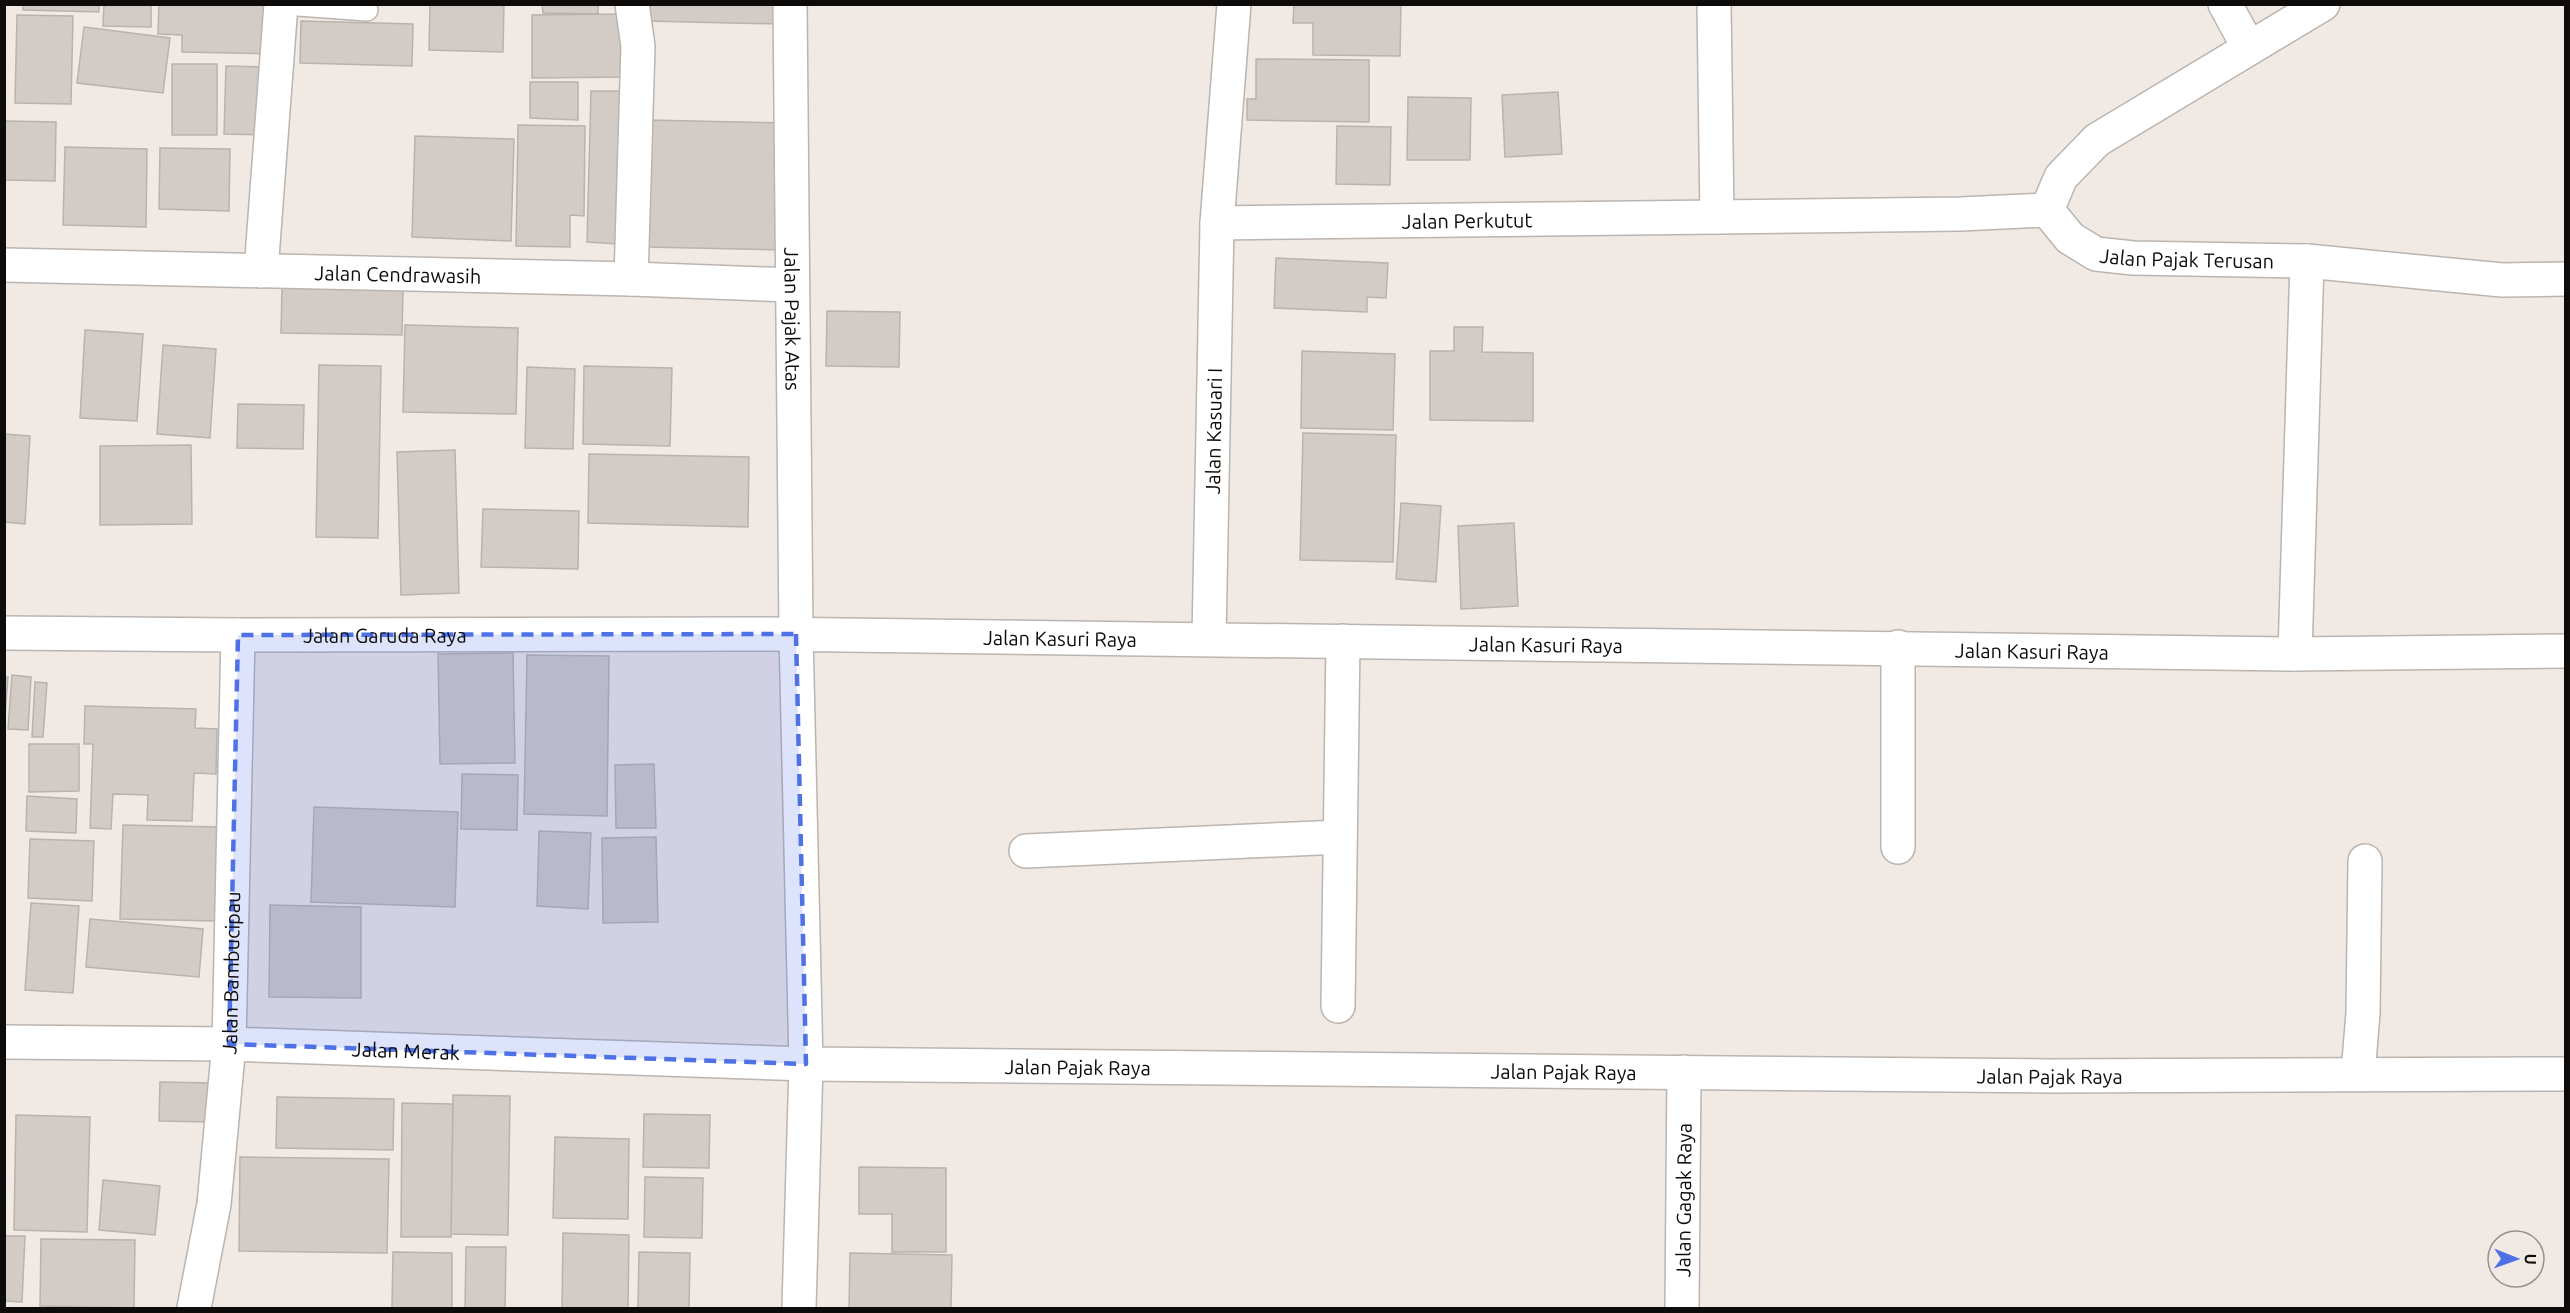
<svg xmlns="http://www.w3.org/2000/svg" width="2570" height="1313" viewBox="0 0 2570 1313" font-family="Ubuntu,sans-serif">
<rect width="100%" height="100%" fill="#f0e9e4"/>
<path fill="#d2cbc6" stroke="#b9b3ae" stroke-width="1.5" d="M23,4H99V12L23,10Z
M104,4H151V27L103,26Z
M159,4H276L274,54L182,52V35L158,34Z
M430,4H504L503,52L429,50Z
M542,4H598V14L543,13Z
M648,4H779V24L647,21Z
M1294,4H1401L1400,56L1313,55V23H1293Z
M628,14V77L532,78V15Z
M17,15L73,16L71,104L15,103Z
M301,21L413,24L412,66L300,63Z
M84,27L170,38L163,93L77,83Z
M1256,59L1369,60V122L1247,120V99H1256Z
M172,64H217V135H172Z
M226,66L265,67L264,135L224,134Z
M530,82H578V120L530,118Z
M591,91H621L618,244L587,242Z
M1558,92L1562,154L1505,157L1502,95Z
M1408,97L1471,98L1470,160H1407Z
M647,120L785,123L783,250L645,247Z
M5,121L56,122L55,181L4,180Z
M518,125L585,126L584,216L570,215V247L516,246Z
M1337,126L1391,127L1390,185L1336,184Z
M415,136L514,139L511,241L412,237Z
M65,147L147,149L146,227L63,225Z
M160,148L230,149L229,211L159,209Z
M1276,258L1388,263L1386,298L1367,297V312L1274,308Z
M282,287L403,289L402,335L281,333Z
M827,311L900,312L899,367L826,366Z
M405,325L518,328L516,414L403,412Z
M1454,327H1483L1482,352L1533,353V421L1430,420V351H1454Z
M85,330L143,334L137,421L80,418Z
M163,345L216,349L210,438L157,434Z
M1302,351L1395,354L1393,430L1301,428Z
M319,365L381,366L378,538L316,537Z
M584,366L672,368L670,446L583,444Z
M527,367L575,369L573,449L525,448Z
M238,404L304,405L303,449L237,448Z
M1303,433L1396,435L1393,562L1300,560Z
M4,434L30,436L25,524L4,522Z
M191,445L192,524L100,525V446Z
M455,450L459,593L401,595L397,452Z
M589,454L749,457L748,527L588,523Z
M1401,503L1441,506L1436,582L1396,579Z
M483,509L579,511L578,569L481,567Z
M1514,523L1518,606L1461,609L1458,526Z
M513,653L515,763L440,764L438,654Z
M527,655L609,656L607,816L524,814Z
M12,675L31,677L28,730L8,729Z
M4,677H8L4,729Z
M35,682L47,683L43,737H32Z
M85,706L196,709L195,728L217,729L216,774L194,773L192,821L147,820L148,795L113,794L111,829L90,828L93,744H84Z
M29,744H79V791L29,792Z
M654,764L656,828H616L615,765Z
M462,774L518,775L517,830L461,829Z
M27,796L77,799L76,833L26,831Z
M314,807L458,812L455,907L311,902Z
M123,825L219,827L216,921L120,919Z
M539,831L591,833L588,909L537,906Z
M656,837L658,922L603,923L602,838Z
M30,839L94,841L92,901L28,898Z
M31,903L79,906L73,993L25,990Z
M270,905L361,907V998L269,997Z
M90,919L203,929L199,977L86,967Z
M160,1082L213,1083L212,1122L159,1121Z
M453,1095L510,1096L508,1235L451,1234Z
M277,1097L394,1099L393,1150L276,1148Z
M402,1103L453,1104L451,1237H401Z
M644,1114L710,1115L709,1168L643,1167Z
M16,1115L90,1117L87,1232L14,1230Z
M555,1137L629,1139L628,1219L553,1218Z
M240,1157L389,1159L387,1253L239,1251Z
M859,1167L946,1168V1252H892V1214H859Z
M645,1177L703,1178L702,1238L644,1237Z
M103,1180L160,1186L155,1235L99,1230Z
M563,1233L629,1235L628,1308H562Z
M4,1236H25L22,1302L4,1301Z
M41,1239L135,1240L134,1308L40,1306Z
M466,1247H506L505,1308H465Z
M393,1252L452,1253V1308H392Z
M639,1252L690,1253L689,1308H638Z
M850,1253L952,1255L951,1308H849Z"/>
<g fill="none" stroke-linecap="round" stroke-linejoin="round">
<g stroke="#bbb4af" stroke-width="24">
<path id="lane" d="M284,4L367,10"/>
</g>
<g stroke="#bbb4af" stroke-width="36">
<g id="street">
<path id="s1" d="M790,4L796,634L806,1064L799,1308"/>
<path d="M1714,4L1717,217"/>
<path d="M2225,4L2249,48"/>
<path d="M2047,210L2061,177L2097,140L2323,4"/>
<path id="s2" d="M1217,223L1961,214L2047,210L2070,238L2096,254L2133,258L2307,261L2502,280L2566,279"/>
<path id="s3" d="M4,265L631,279L792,285"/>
<path d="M261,271L281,4"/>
<path d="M631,279L638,46L632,4"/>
<path id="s4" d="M4,633L238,635L765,634L2295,654L2566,651"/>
<path id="s5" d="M1209,639L1217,223L1234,4"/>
<path d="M2295,654L2307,261"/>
<path d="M1898,847V647"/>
<path d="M1026,851L1340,837"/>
<path d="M1338,1006L1343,641"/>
<path id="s6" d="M4,1042L229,1044L806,1064L2048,1076L2566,1074"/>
<path d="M2358,1074L2363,1013L2365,861"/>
<path id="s7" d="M194,1308L214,1204L229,1044L238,635"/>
<path id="s8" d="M1682,1308L1684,1072"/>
</g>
</g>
<use href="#lane" stroke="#fff" stroke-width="21"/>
<use href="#street" stroke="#fff" stroke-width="33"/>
</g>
<path fill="#4e72e6" fill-opacity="0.2" stroke="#4e72e6" stroke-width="4.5" stroke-dasharray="12 8" stroke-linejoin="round" d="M796,634L806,1064L229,1044L238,635Z"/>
<g text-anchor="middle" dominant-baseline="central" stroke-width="4.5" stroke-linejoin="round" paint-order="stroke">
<g font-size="20" fill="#0e0c0a" stroke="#f0e9e4">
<text stroke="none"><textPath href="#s2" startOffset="250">Jalan Perkutut</textPath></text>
<text stroke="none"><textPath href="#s2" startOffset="988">Jalan Pajak Terusan</textPath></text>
<text stroke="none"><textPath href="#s3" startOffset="394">Jalan Cendrawasih</textPath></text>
<text stroke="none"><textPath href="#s1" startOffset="315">Jalan Pajak Atas</textPath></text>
<text stroke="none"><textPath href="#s5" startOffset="208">Jalan Kasuari I</textPath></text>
<text stroke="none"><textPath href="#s4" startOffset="381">Jalan Garuda Raya</textPath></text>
<text stroke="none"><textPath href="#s4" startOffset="1056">Jalan Kasuri Raya</textPath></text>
<text stroke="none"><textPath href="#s4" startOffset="1542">Jalan Kasuri Raya</textPath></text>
<text stroke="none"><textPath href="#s4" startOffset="2028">Jalan Kasuri Raya</textPath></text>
<text stroke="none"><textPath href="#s7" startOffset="338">Jalan Bambucipau</textPath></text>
<text stroke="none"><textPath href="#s6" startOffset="402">Jalan Merak</textPath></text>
<text stroke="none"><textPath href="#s6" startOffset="1074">Jalan Pajak Raya</textPath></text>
<text stroke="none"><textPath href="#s6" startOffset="1560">Jalan Pajak Raya</textPath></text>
<text stroke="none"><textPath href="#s6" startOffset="2046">Jalan Pajak Raya</textPath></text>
<text stroke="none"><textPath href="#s8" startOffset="108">Jalan Gagak Raya</textPath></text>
</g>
</g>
<rect width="2570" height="1313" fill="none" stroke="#0e0c0a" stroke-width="12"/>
<g transform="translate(2516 1259) rotate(91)"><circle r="28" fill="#f0e9e4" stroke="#96918d" stroke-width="1.5"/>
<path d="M0-4.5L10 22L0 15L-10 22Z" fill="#4e72e6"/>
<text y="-9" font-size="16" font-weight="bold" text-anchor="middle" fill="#0e0c0a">U</text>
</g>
</svg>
